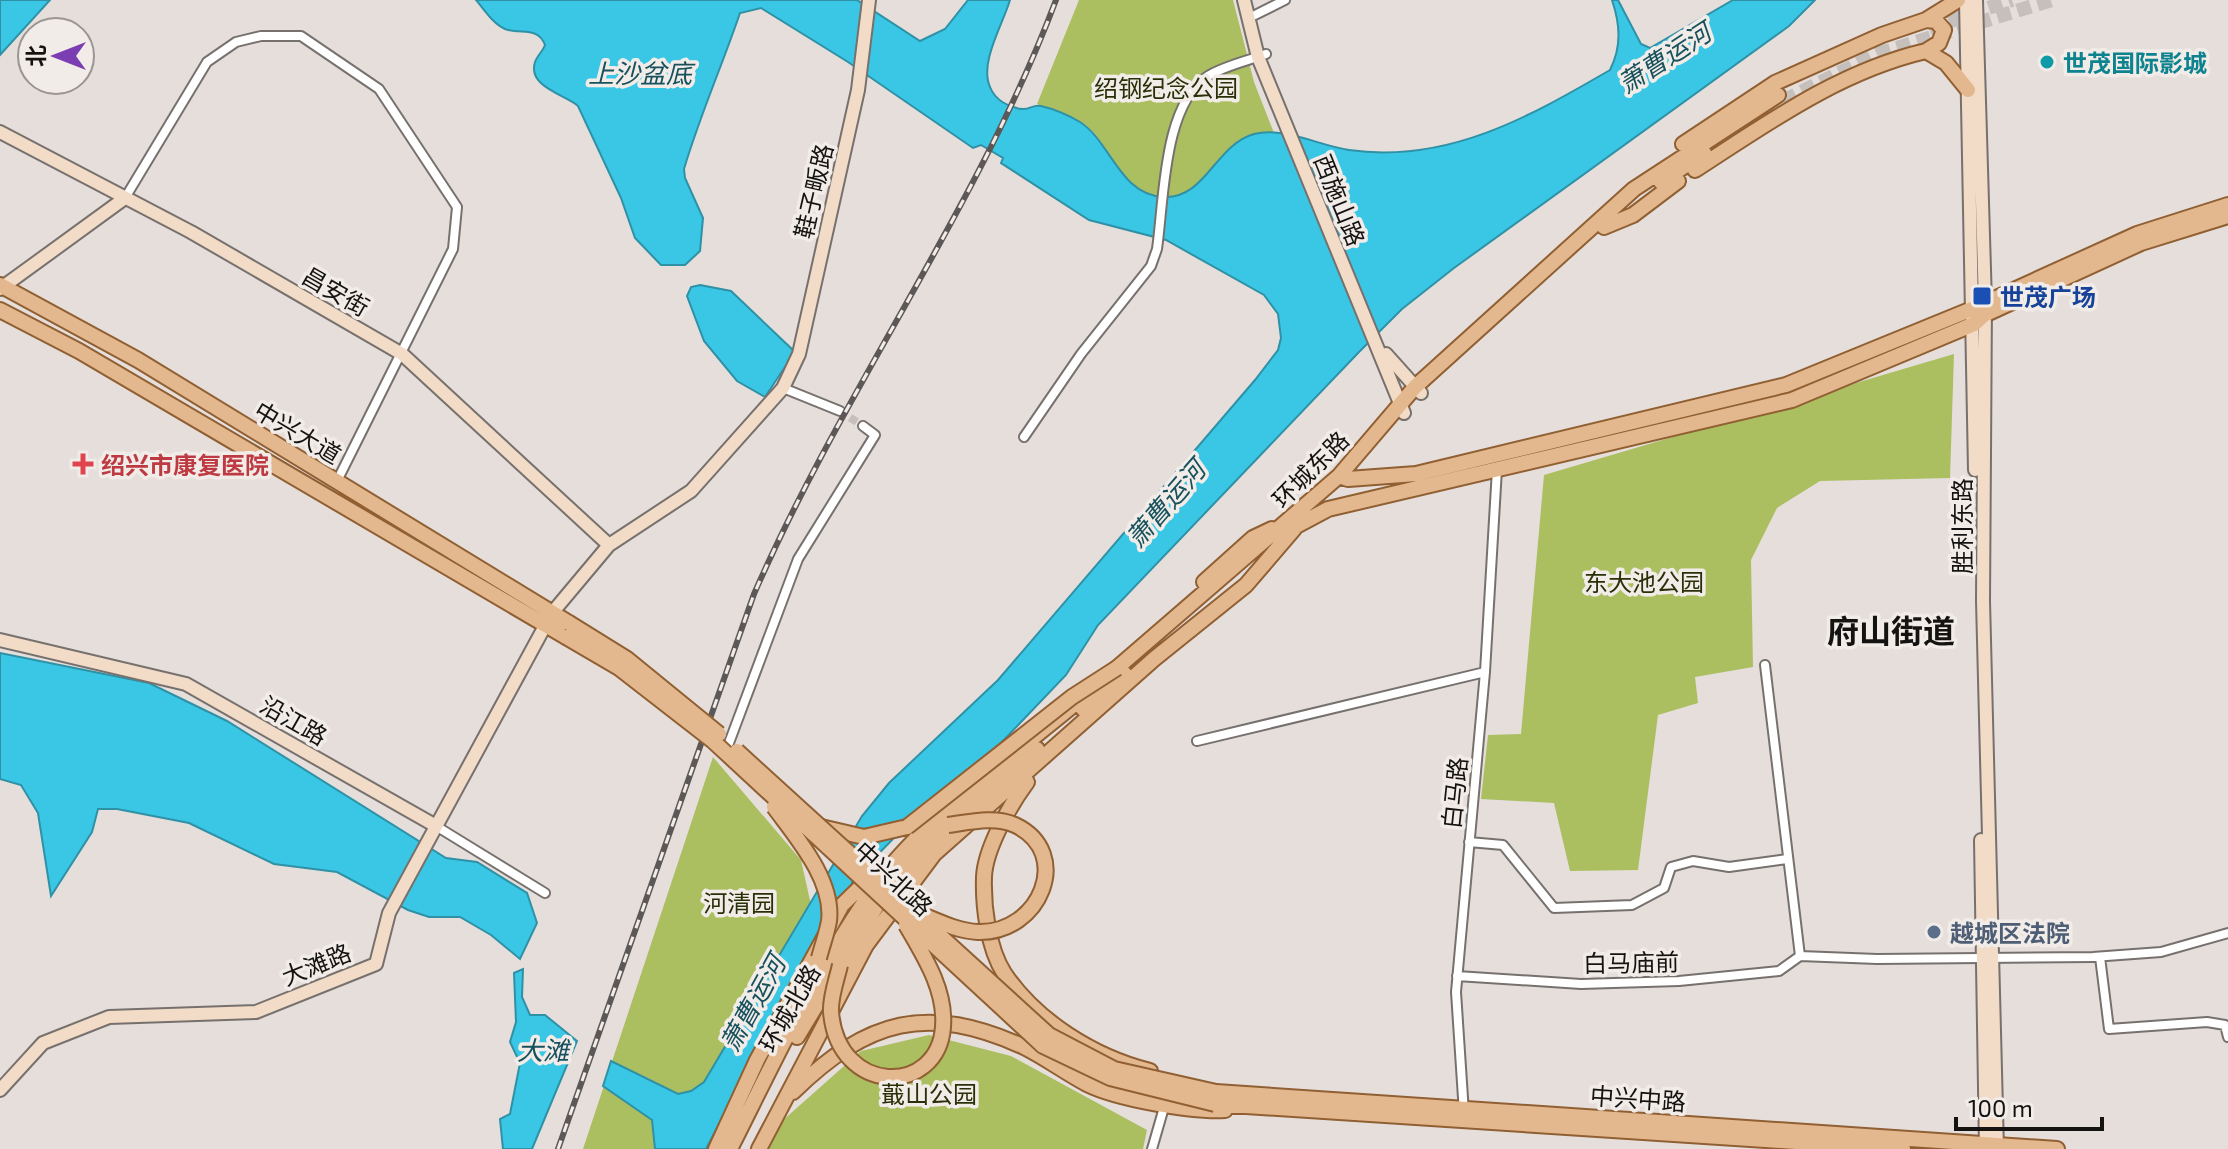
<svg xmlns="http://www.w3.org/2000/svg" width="2228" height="1149" viewBox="0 0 2228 1149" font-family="'Exo 2','Noto Sans SC',sans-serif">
<rect width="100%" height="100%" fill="#e5dedb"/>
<path fill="#abbf61" d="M1079,0H1233L1254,82L1274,133C1214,127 1209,208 1155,196C1122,189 1113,153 1092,131C1078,116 1055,111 1037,104Z
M1954,354L1950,478L1820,481L1777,508L1751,560L1753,667L1695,677L1698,703L1658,715L1638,870L1570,871L1554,803L1481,799L1488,735L1521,734L1544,475Z
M713,757L801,860L813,914L680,1149H583Z
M929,1035L1011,1056L1147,1130L1143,1149H764L773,1129L861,1051Z"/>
<path fill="#3ac7e5" stroke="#2f91a6" stroke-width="2" d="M0,0H50L0,55Z
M476,0H857L920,41L945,29L968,0H1010C1003,24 979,63 990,87C995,100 1009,108 1023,109C1031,109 1034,104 1041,106C1054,109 1068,115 1080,122C1111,142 1119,194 1163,197C1205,200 1215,145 1254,134C1283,126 1320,146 1349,150C1447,164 1529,117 1610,70C1622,46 1620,24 1612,0H1618L1641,44L1650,48L1733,0H1815L1789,26L1454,268L1402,309L1359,352L1098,625L1066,675L999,745L923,808L853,880L844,909L754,1057L706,1149H655L652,1120L603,1086L611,1061L678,1094L691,1091L704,1082L862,816L889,783L998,680L1255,380L1278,350L1281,338L1278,314L1264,295L1166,240L1089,220L1001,163L1003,158L981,145L973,148L848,62L761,8L740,13C722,66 700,115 684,169L685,178L703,218L700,251L685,265H661L635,238L621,198L578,106C566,95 527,87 535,62C537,56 543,51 545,45C538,26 521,35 505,29C493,24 484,9 476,0Z
M700,285L731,291L795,352L765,397L737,381L704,341L687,296L691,287Z
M0,653L149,683L227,721L446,858L477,862L527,893L537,923L520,959L491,935L460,917H429L408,910L337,872L274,864L189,823L117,809H98L92,832L51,896L38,813L21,785L0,779Z
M523,969L522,997L530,1015H545L577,1041L532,1149H503L500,1119L510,1114L520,1063L510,1042L516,1022L514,973Z"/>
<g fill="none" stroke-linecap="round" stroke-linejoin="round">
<path stroke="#c6c0bd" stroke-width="8" stroke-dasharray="8 4" stroke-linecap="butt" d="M840,411L863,426"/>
<path stroke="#c6c0bd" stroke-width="14" stroke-dasharray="14 7" stroke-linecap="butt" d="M1929,28L2012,0
M1783,101L1877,54L2052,0"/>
<g stroke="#77716e" stroke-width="12">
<path id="street" d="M1255,15L1285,0
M125,198L207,62L236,42L261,36H301L379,89L457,207L453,249L337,481
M783,388L840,411
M1024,437L1081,354L1151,266L1157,249C1164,201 1163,104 1208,76C1224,66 1247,61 1266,54
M1765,665L1800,956L1877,959L2093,957L2161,952L2228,933
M1197,741L1485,672
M729,743L798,559L875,435L863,426
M436,826L545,893
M1469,842L1503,845L1554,908L1632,905L1664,888L1671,867L1693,861L1729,867L1787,859
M2100,957L2109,1029L2207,1022L2225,1025L2228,1037
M1457,976L1581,984L1679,981L1779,971L1800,956
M1464,1113L1456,992L1485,672L1497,469
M1152,1149L1165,1104"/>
</g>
<g stroke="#77716e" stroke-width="16">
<path id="secondary" d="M1244,0L1258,57L1404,413
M1966,0L1975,470
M1976,0L1985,303L1983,601L1997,1149
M0,132L191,232L402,354L609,545
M0,289L125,198
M1386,354L1421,393
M0,640L186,684L436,826
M1981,840L1986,1149
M0,1090L43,1043L109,1017L256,1012L376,964L389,913L552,613L609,545L691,491L783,388L799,354L858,90L869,0"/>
</g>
<g stroke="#905f32" stroke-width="18">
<path id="primary" d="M1926,20L1936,21L1944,30L1939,43L1926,51
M1683,144L1775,83L1882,35L1926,20L1958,0
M1695,170C1769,122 1840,71 1926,51L1946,63L1968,90
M1661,182L1704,153
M1604,227L1633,215L1678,181
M0,285L138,360L569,623
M0,310L79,351L566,637
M1339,476L1348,479L1416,474L1786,385L1972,309L2137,234L2228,205
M1298,525L1328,509L1792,400L1974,324L1984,315L2141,243L2228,216
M1204,582L1253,538L1272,529
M1110,674L1339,476L1415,387L1634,189L1778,95
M1083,709L1124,673
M1027,782C1010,805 985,849 984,877C983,906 988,948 1004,973C1036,1021 1094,1057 1150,1071
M821,827L864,837L907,827
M797,1037L885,892L935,837L1037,749
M793,1092C868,1019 927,1003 1024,1047C1046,1058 1066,1073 1087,1084C1117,1099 1192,1112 1225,1110
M1216,1092L2057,1149
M1215,1104L1903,1149
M716,1149L757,1060L842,905L874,874
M730,1149C775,1060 818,966 877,884C925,817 1023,748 1088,693
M759,1149L866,945L934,854L1154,659L1246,585L1294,529"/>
</g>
<use href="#street" stroke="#fff" stroke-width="8"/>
<use href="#secondary" stroke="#f2dbc7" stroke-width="12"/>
<use href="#primary" stroke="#e4b88e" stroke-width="14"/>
<g stroke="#5c5857" stroke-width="6">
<path id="rail" d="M558,1149L754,594C843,390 978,208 1056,0"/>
</g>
<use href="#rail" stroke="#f2ece8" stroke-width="3" stroke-dasharray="9" stroke-linecap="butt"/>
<g stroke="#905f32" stroke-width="18" stroke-linecap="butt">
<path id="primary-bridge" d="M569,623L627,659L719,734
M566,637L619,668L713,741L1043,1046L1110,1078L1215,1104
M737,751L1049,1035L1114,1069L1216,1092
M774,807C796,837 834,880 829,921C827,933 822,946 819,958
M907,827L1072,697L1117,668
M925,916C942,923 959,931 978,932C1040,934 1074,853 1015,825C995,816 970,822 948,825
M840,965C837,979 830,997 831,1012C838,1096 938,1096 943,1027C946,990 924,956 906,925"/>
</g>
<use href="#primary-bridge" stroke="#e4b88e" stroke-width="14"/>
</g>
<circle fill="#0f9aa8" stroke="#f2ece8" stroke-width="3" cx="2047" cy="62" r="8"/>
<rect fill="#1a4fb4" stroke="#f2ece8" stroke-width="3" x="1972" y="286" width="20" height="20" rx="4"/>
<path fill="#e0444e" stroke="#f2ece8" stroke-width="3" d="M79 452h8v8h8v8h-8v8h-8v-8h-8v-8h8z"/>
<circle fill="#5c6f8a" stroke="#f2ece8" stroke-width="3" cx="1934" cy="932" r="8"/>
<g text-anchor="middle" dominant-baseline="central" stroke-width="7" stroke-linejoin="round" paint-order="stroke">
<g font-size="24" font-weight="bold" fill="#0d838f" stroke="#f2ece8" text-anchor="start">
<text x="2063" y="62">世茂国际影城</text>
</g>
<g font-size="24" fill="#293007" stroke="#f2ece8">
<text x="1166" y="87">绍钢纪念公园</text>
<text x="1644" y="581">东大池公园</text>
<text x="739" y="902">河清园</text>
<text x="929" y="1093">蕺山公园</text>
</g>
<g font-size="24" fill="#151312" stroke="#f2ece8">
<text transform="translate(813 191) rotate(-77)">鞋子畈路</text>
<text transform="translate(1340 200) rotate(68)">西施山路</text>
<text transform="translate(336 291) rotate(30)">昌安街</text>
<text transform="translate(298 432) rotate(31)">中兴大道</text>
<text transform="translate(1310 469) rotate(-45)">环城东路</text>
<text transform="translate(1961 526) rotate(-90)">胜利东路</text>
<text transform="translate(294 720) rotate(30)">沿江路</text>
<text transform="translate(1454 793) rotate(-84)">白马路</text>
<text transform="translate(894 878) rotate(43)">中兴北路</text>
<text transform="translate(1631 962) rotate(-1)">白马庙前</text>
<text transform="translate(316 964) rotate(-22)">大滩路</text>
<text transform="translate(789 1008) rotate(-60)">环城北路</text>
<text transform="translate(1638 1098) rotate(4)">中兴中路</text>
</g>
<g font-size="24" font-weight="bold" fill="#164399" stroke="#f2ece8" text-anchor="start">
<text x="2000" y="296">世茂广场</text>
</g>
<g font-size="24" font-weight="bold" fill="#be3a42" stroke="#f2ece8" text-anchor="start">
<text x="101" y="464">绍兴市康复医院</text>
</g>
<g font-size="24" font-weight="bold" fill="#4e5e75" stroke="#f2ece8" text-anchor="start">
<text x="1950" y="932">越城区法院</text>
</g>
<g font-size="26" font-style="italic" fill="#17515d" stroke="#f2ece8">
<text transform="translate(1664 57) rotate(-33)">萧曹运河</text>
<text x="640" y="72">上沙盆底</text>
<text transform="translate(1165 503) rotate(-49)">萧曹运河</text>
<text transform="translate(752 1003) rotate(-61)">萧曹运河</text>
<text x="543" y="1049">大滩</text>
</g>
<g font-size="32" font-weight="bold" fill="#151312" stroke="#f2ece8">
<text x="1891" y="630">府山街道</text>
</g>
</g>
<g transform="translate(56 56) rotate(270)"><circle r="38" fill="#f2ece8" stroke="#9a9592" stroke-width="2"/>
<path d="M0-6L14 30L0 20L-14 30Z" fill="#7a3db2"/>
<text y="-12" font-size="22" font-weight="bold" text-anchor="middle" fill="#151312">北</text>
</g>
<path d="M1956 1117v12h146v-12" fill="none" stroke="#151312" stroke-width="4"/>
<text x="1968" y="1117" font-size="24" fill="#151312" stroke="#f2ece8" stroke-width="6" paint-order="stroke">100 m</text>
</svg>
